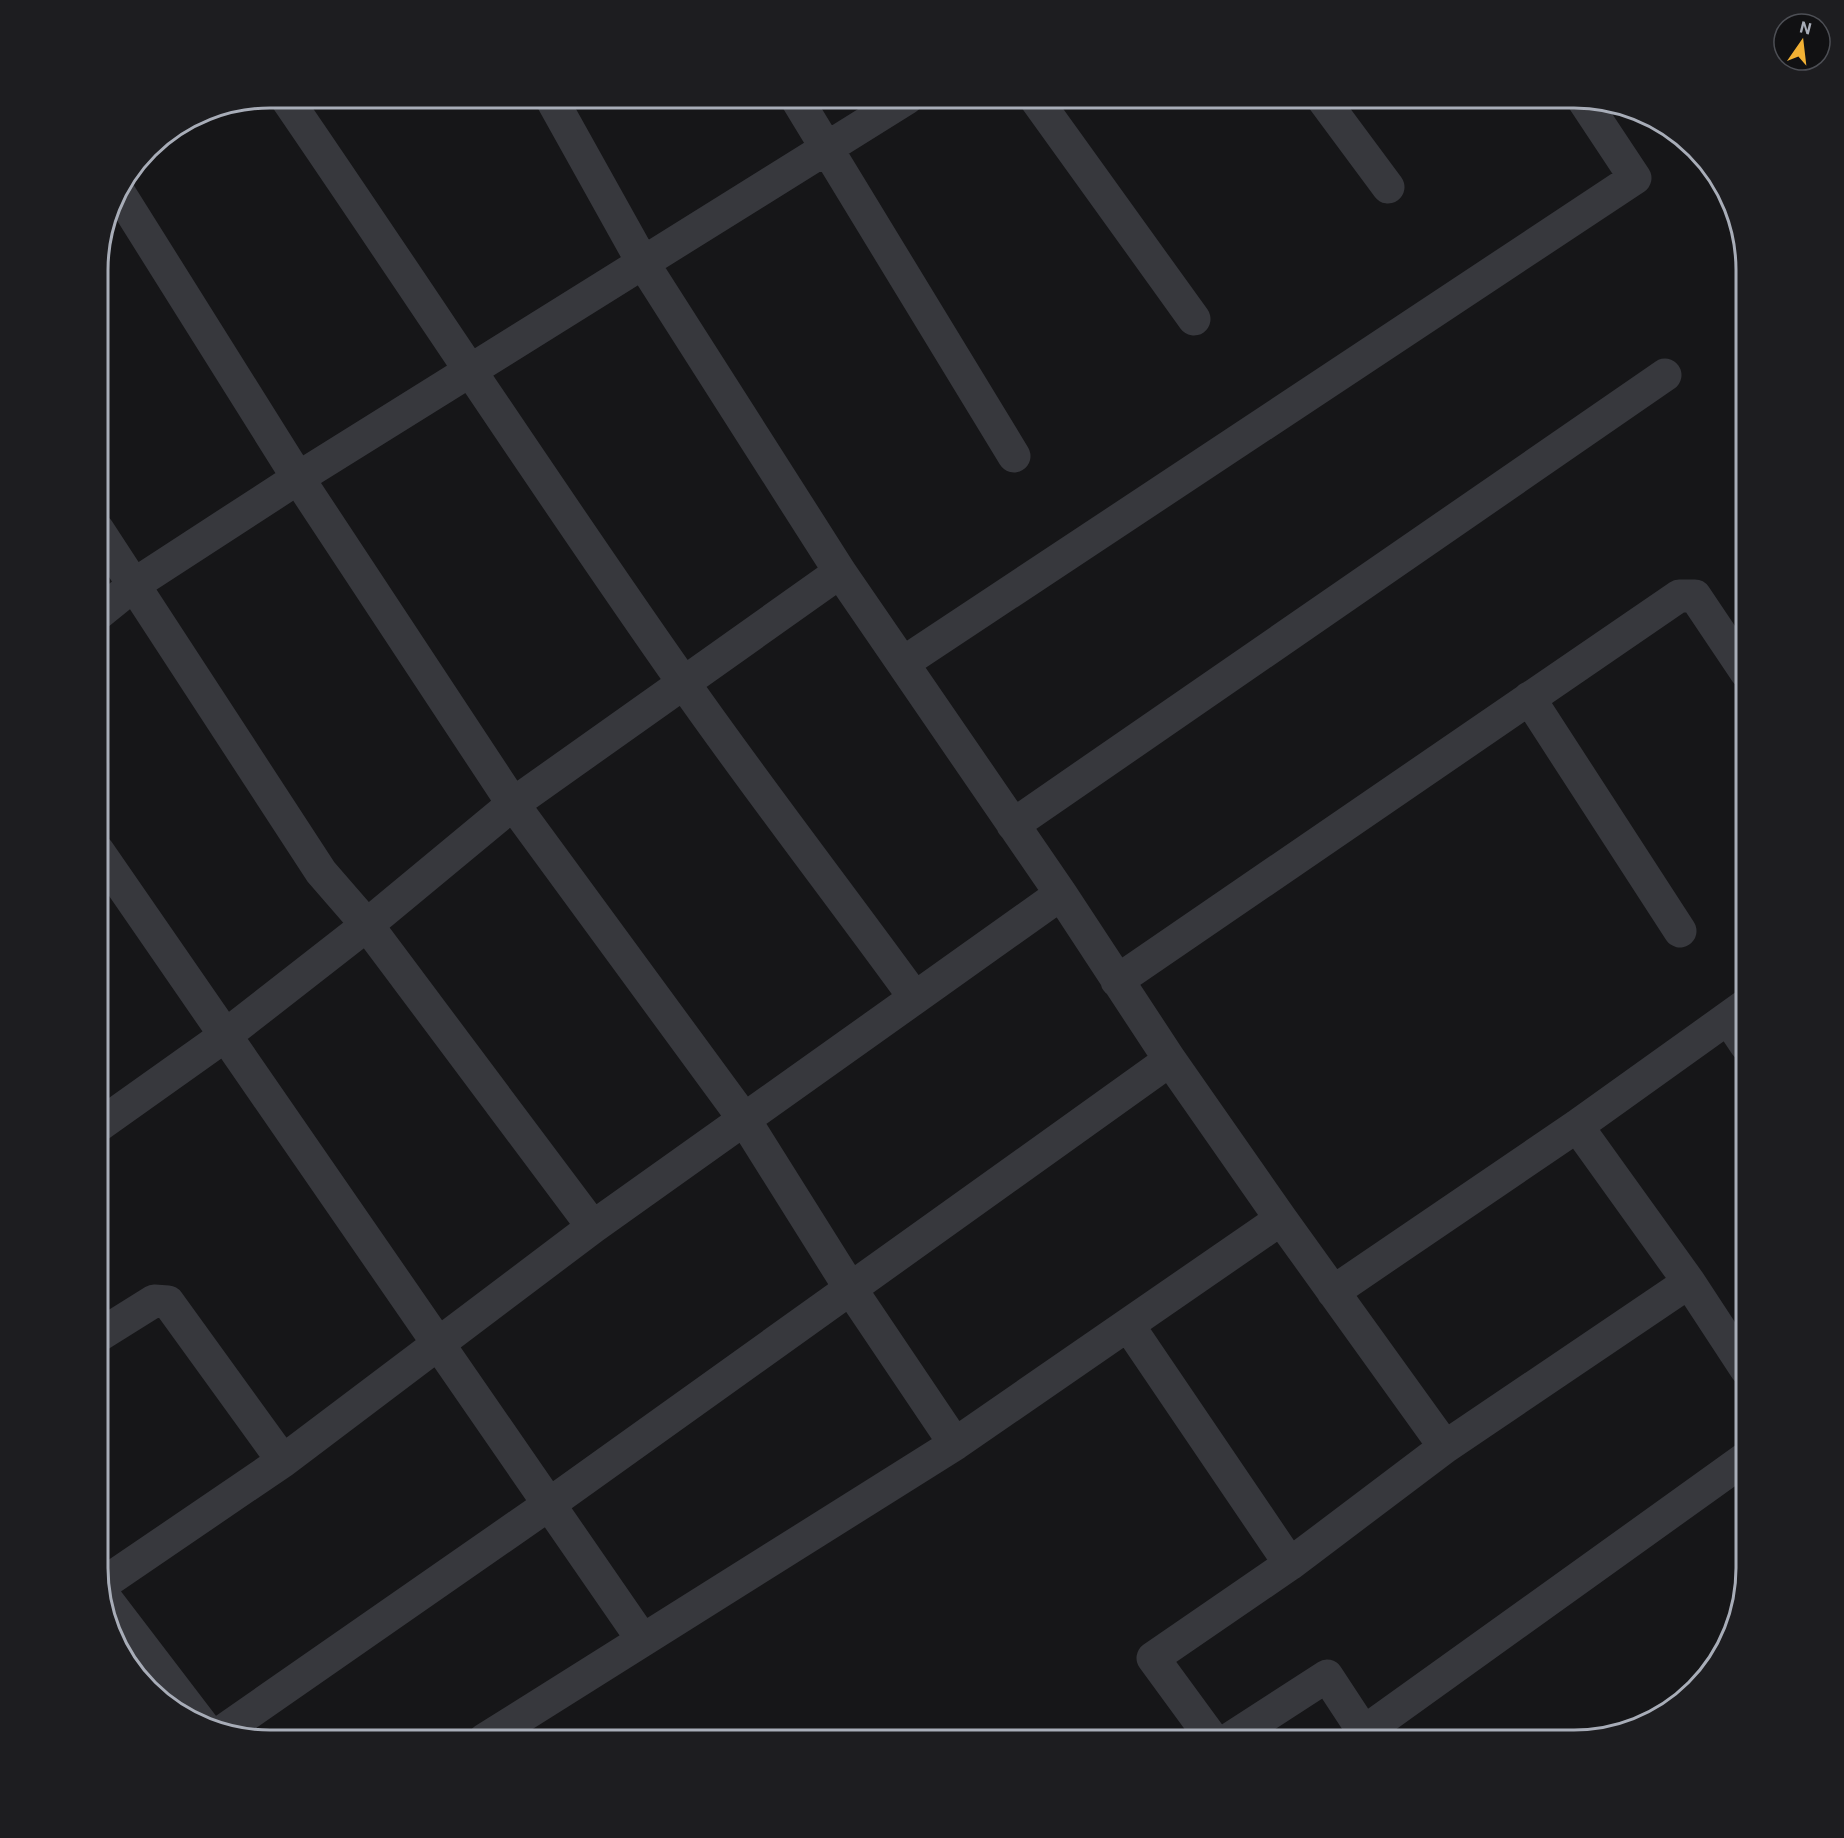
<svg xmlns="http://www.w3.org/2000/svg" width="1844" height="1838" viewBox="0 0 1844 1838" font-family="Roboto,sans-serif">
<rect width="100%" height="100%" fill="#161618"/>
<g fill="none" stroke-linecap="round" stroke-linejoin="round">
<path stroke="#37383d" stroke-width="33" d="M286,98C419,292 547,489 683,682C758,789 838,892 915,998
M551,98L643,263L840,572L1061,894L1170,1060L1281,1219L1445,1447
M796,98L1014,456
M1035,98L1194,319
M1322,98L1388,187
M118,191L298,478L513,804L744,1119L850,1288L955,1444
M98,530L321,872L367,925L593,1227
M98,614L135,584L298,478L907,98
M903,663L1635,178L1582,98
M1529,698L1680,931
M1013,825L1665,375
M98,851L642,1639
M1117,981L1679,596H1695L1746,672
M1728,1018L1746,1045
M98,1126L226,1035L367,925L513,804L840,572
M1577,1126L1689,1282L1746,1369
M1333,1292L1577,1126L1746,1005
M1128,1325L1290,1564
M98,1336L154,1301L168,1302L283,1461
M101,1585L283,1461L593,1227L1061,894
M103,1595L203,1726
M223,1731L548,1505L1170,1060
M1364,1732L1746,1458
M484,1740L955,1444L1281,1219
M1213,1740L1153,1658L1290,1564L1445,1447L1689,1282
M1228,1740L1327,1676L1369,1740"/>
</g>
<path d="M0 0H1844V1838H0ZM270 108H1574A162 162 0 0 1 1736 270V1568A162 162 0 0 1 1574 1730H270A162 162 0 0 1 108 1568V270A162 162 0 0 1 270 108Z" fill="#1d1d20" fill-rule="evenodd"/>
<path fill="none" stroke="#a8adb8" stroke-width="3" d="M270 108H1574A162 162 0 0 1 1736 270V1568A162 162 0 0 1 1574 1730H270A162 162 0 0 1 108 1568V270A162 162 0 0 1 270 108Z"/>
<g transform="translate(1802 42) rotate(14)"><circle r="28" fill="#111113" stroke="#4d4f55" stroke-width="1.5"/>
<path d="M0-4.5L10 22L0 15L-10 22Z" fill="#f2b134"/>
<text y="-9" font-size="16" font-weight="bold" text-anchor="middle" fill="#a8adb8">N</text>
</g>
</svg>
